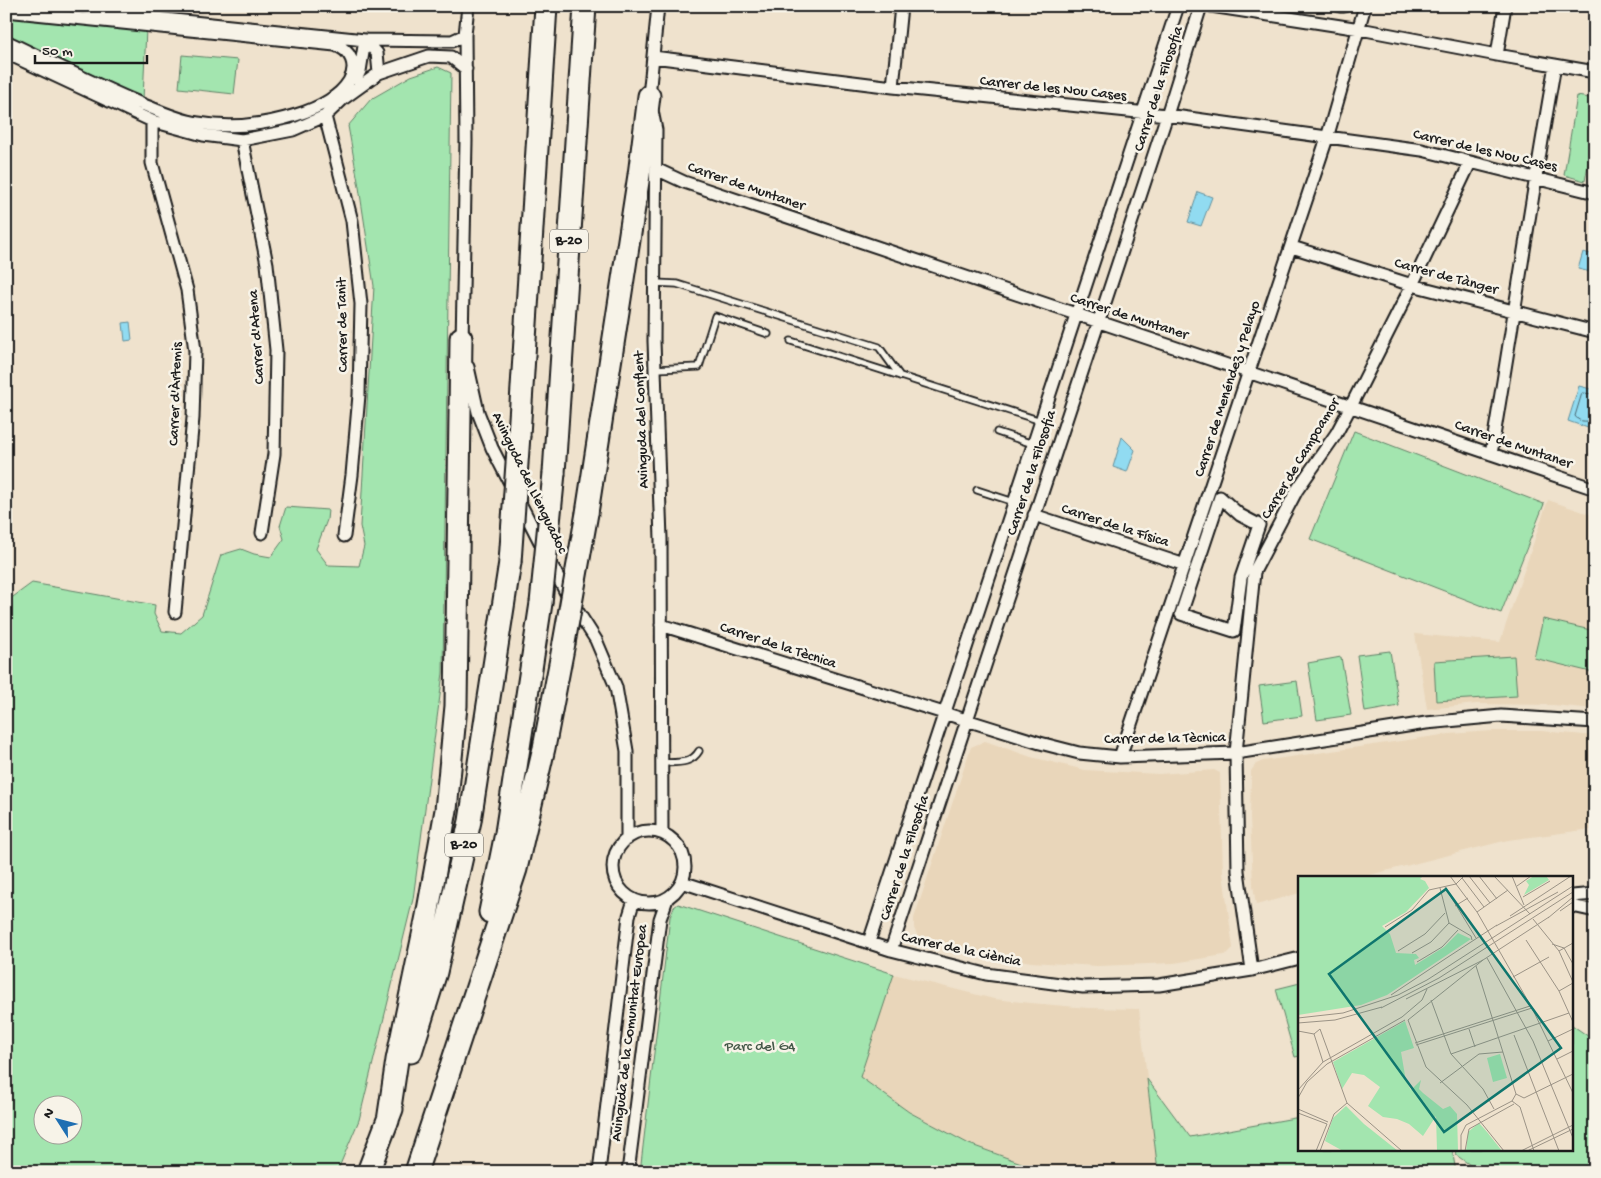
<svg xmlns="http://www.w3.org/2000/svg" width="1601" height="1178" viewBox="0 0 1601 1178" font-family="'Gochi Hand',sans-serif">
<rect width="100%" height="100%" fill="#efe2cd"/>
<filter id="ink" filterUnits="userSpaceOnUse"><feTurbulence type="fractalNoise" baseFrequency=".02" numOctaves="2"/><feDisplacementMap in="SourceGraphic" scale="10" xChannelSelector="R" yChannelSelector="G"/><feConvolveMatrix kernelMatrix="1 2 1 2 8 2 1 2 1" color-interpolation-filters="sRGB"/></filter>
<g filter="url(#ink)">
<path fill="#e9d6ba" d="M1548,500L1595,516V709L1553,705L1476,704L1427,709L1415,634L1500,642Z
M1492,731H1541L1595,736V830H1584L1508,840L1362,877H1300V893L1256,905L1253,885L1250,817L1251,775V771L1256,764L1263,761L1449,734Z
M985,741L1031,757L1085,770L1159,774L1214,770L1220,773L1223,873L1233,948L1229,952L1224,955L1174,963L1097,966L1031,962L953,947L918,937L914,928V918L971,747Z
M894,974L994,999L1031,1003L1088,1008L1139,1009L1158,1172H1046L1031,1167L969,1144L909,1112L859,1077Z"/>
<path fill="#a3e5af" stroke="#608066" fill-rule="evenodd" d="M6,14L146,28L143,100L6,38Z
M182,55L238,60L234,94L179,88Z
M438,67L451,73L443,673L413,899L359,1120L337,1172H6V602L32,583L155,605L154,614L162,631L181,633L202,615L221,555L241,549L254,554L271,557L284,539L280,526L286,507L328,510L327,520L316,549L328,565L359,566L364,546L360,526L374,286L359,187L348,126L371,99L411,76ZM42,1106H72V1136H42Z
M1577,96L1595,99V129L1585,181L1564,175Z
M1354,431L1544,504L1501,613L1310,539Z
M1543,619L1595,631V673L1534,658Z
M1390,651L1399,706L1365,712L1357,655Z
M1514,656L1517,696L1436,701L1434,661Z
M1341,657L1351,715L1317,720L1308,663Z
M1297,681L1302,716L1264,721L1259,686Z
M678,904L894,974L860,1077L909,1112L969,1144L1046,1172H640L670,917L674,907Z
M1300,983V1056L1295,1057L1276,989Z
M1572,1025L1595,1041V1172H1480L1456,1155L1455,1149H1572Z
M1147,1079L1190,1137L1300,1117V1149H1452L1456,1172H1158Z"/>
<path fill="#91dbf1" stroke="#628f9c" d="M1198,192L1212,197L1201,226L1188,222Z
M1583,252L1595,255V273L1578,269Z
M130,322L132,340L125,341L123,323Z
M1579,386L1595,390V427L1591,425L1588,428L1568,421Z
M1122,437L1135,450L1127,472L1113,467Z"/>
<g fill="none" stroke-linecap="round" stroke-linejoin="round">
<path stroke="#4b6871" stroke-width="1" d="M1595,394L1582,393L1575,416C1580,424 1588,420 1595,421"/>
<g stroke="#1c1c1c" stroke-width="9">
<path id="lane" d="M655,283L677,284L879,347L900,376
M791,341L1041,421
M655,369L699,367L715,316L768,334
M997,432L1033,444
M977,490L1014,502
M661,763C675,762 691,765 699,751"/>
</g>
<g stroke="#1c1c1c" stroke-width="15">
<path id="street" d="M73,6L155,18L365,40L452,41L465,35
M658,6L649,96L656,130L654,341L661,539L662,833
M1211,6L1360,29L1497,55L1595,72
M1340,6H1344
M6,11L335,45C351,50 358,66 349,81C338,99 315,109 296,115C264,125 232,129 198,123C177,120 157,110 137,102C93,83 50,62 6,41
M365,40L377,53L379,73
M6,53L152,121L203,135L242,140L293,130L325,116L343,99L379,73L429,56L451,57L466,69
M1497,55L1505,6
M653,57L893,87L1167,115L1422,150L1595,193
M356,79L360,71L365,40
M893,87L901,6
M325,116L352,221L361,304L359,395L352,475L344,536
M152,121V163L187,290L195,351L193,418L175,612
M242,140L267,264L276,350L274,454L262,533
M656,169L684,182L1595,489
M1292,247L1412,285L1595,332
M462,342L466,141L465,35L468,6
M468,367L478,412L492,448L566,593L596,640L616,687L627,751V839
M1491,454C1513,324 1532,194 1555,65
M1220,497L1240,515L1259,525L1241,578L1234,631L1181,614Z
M1034,515L1185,565
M661,625L1040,743L1079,753L1120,757L1236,753L1426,723L1501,716L1595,722
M1120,757L1327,138L1365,6
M613 867a36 36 0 1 1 72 0a36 36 0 1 1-72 0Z
M682,882L891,950L986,974L1083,987L1159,985L1252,970L1300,958
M1572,896L1595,894
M1572,906L1595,911
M869,942L1178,6
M891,950L1167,115L1201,6
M1252,970L1238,871L1236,753L1254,572L1297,490L1336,434L1351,406L1412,285L1470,163
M599,1172L629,916L634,900
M628,1172L660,919L667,899"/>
</g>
<g stroke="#1c1c1c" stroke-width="25">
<path id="highway" d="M519,435L546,6
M554,473L585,6
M587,513L639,175L649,96
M490,912L506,833L541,603
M411,1052L436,972L470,821L510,562
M388,1121L397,1060L427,916L446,810L456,706L461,338
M368,1172L392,1109
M416,1172L516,869L544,748L564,643"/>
</g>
<use href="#lane" stroke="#f7f3e8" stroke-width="5.5"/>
<use href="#street" stroke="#f7f3e8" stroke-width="11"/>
<use href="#highway" stroke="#f7f3e8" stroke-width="21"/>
<g stroke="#1c1c1c" stroke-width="25" stroke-linecap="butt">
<path id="highway-bridge" d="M510,562L519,435
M541,603L554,473
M564,643L587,513"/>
</g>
<use href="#highway-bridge" stroke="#f7f3e8" stroke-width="21"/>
</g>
</g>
<g text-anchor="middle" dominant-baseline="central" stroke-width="5" stroke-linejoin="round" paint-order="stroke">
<g fill="#f7f3e8" stroke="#5e5c59" stroke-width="1">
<rect x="550" y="229.5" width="38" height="23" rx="4"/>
<rect x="445" y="833.5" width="38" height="23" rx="4"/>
</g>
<g font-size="14" font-weight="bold" fill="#1c1c1c">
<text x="569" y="241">B-20</text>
<text x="464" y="845">B-20</text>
</g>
<g font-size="15" fill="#1c1c1c" stroke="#f7f3e8">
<text transform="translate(1053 89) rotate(6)">Carrer de les Nou Cases</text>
<text transform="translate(1159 89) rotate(-72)">Carrer de la Filosofia</text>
<text transform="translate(1485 151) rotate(13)">Carrer de les Nou Cases</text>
<text transform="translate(746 187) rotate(19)">Carrer de Muntaner</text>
<text transform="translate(1446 277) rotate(15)">Carrer de Tànger</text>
<text transform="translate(1129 317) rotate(18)">Carrer de Muntaner</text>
<text transform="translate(343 325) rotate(-91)">Carrer de Tanit</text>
<text transform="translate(257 337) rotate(-94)">Carrer d'Atena</text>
<text transform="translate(1228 389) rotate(-72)">Carrer de Menéndez y Pelayo</text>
<text transform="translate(176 394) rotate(-88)">Carrer d'Àrtemis</text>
<text transform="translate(642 420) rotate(-92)">Avinguda del Conflent</text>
<text transform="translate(1513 445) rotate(19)">Carrer de Muntaner</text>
<text transform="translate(1301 459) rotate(-59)">Carrer de Campoamor</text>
<text transform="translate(1032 473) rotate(-72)">Carrer de la Filosofia</text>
<text transform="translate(529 483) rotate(64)">Avinguda del Llenguadoc</text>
<text transform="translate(1115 526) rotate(18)">Carrer de la Física</text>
<text transform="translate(778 646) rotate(18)">Carrer de la Tècnica</text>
<text transform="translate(1165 739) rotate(-1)">Carrer de la Tècnica</text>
<text transform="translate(905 858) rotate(-72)">Carrer de la Filosofia</text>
<text transform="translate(961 950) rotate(12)">Carrer de la Ciència</text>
<text transform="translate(630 1033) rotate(-83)">Avinguda de la Comunitat Europea</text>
</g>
<g font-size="15" fill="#445848" stroke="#f7f3e8">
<text x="760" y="1047">Parc del G4</text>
</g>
</g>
<g transform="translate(1298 876)">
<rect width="275" height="275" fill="#efe2cd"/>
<path d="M0,0H125L122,3L127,5L131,12L108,36L84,50L92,58L98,77L118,78L121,82L116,84L117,89L146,71L160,57L173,63L89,119L63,129L0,139ZM236,0H248L251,4L226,19L231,9L228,5ZM107,145L116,172L103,176L108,205L113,214L123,204L121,213L125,217L145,233L152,230L159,238L160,275H139L138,240L125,260L111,248L99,243L85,241L70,230L82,211L66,199L54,197L44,213L35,186ZM202,178L209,202L195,206L189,182ZM48,230L66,248L100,275H45L27,265L35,242ZM181,247L189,256L204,275H168L170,256Z" fill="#a3e5af"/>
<path fill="none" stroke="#9b9386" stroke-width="1" d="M152,0L179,36L234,132L275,217M171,0L192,27M181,0L199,23M196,0L232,38M214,0L226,29M164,2L186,31M219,10L233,0M147,11L178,62M142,12L151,47L173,60L174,64M225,21L252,5M157,30L170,22M262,35L275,26M179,36L210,14M212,40L273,0M250,42L275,21M235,43L261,75L275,106M198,50L260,16M87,51L114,34L131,14L158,8L166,0M228,64L261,115L275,146M254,68L266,72L275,88M100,75L127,58L147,37M261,75L275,67M114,77L133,66L151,47M189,82L235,165L275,262M147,83L199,49M119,86L144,71L160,54M178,90L218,218M215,101L251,81M261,115L275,107M93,119L147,83M108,123L185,84M133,124L153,178L185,213L196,233M83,132L141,102L275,16M0,142L45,137L100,119L129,104L275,10M110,144L185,84L251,41M110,144L128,191L169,229L206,275M0,147L37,144L84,131M171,153L177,171M0,155L16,158L25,186M16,158L22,153L49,227L104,275M216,159L261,275M250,165L275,153M117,167L232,130M118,169L234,132M153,178L271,137M259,183L275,175M142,207L181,178L205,176M0,214L25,186L104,141L124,124L129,113M0,222L9,206L29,188L107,144M226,222L275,198M222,231L236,275M222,231L214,225L218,218L226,222M0,233L30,246M0,237L29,248M18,275L29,248M22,275L36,238L49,227M163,275V259L168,249L214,225M167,275L171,253L216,228M223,275L275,249M229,275L275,253"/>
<path fill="#0f766e" fill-opacity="0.15" stroke="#0f766e" stroke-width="2.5" d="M148,13L263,172L146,256L31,98Z"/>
<rect width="275" height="275" fill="none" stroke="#1c1c1c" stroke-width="2.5"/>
</g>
<rect width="1601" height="1178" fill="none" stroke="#f7f3e8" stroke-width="25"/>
<rect x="12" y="12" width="1576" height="1153" fill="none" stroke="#1c1c1c" stroke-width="2" filter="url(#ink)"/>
<g transform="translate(58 1120) rotate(306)"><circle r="24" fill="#f7f3e8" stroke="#9f9d96"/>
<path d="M0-4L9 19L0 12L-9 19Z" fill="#1f6fb2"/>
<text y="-8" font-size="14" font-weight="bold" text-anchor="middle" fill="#1c1c1c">N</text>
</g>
<path d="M35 55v8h112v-8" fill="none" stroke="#1c1c1c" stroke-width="2.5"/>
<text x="42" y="55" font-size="15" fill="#1c1c1c" stroke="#f7f3e8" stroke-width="4" paint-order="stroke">50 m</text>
</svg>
